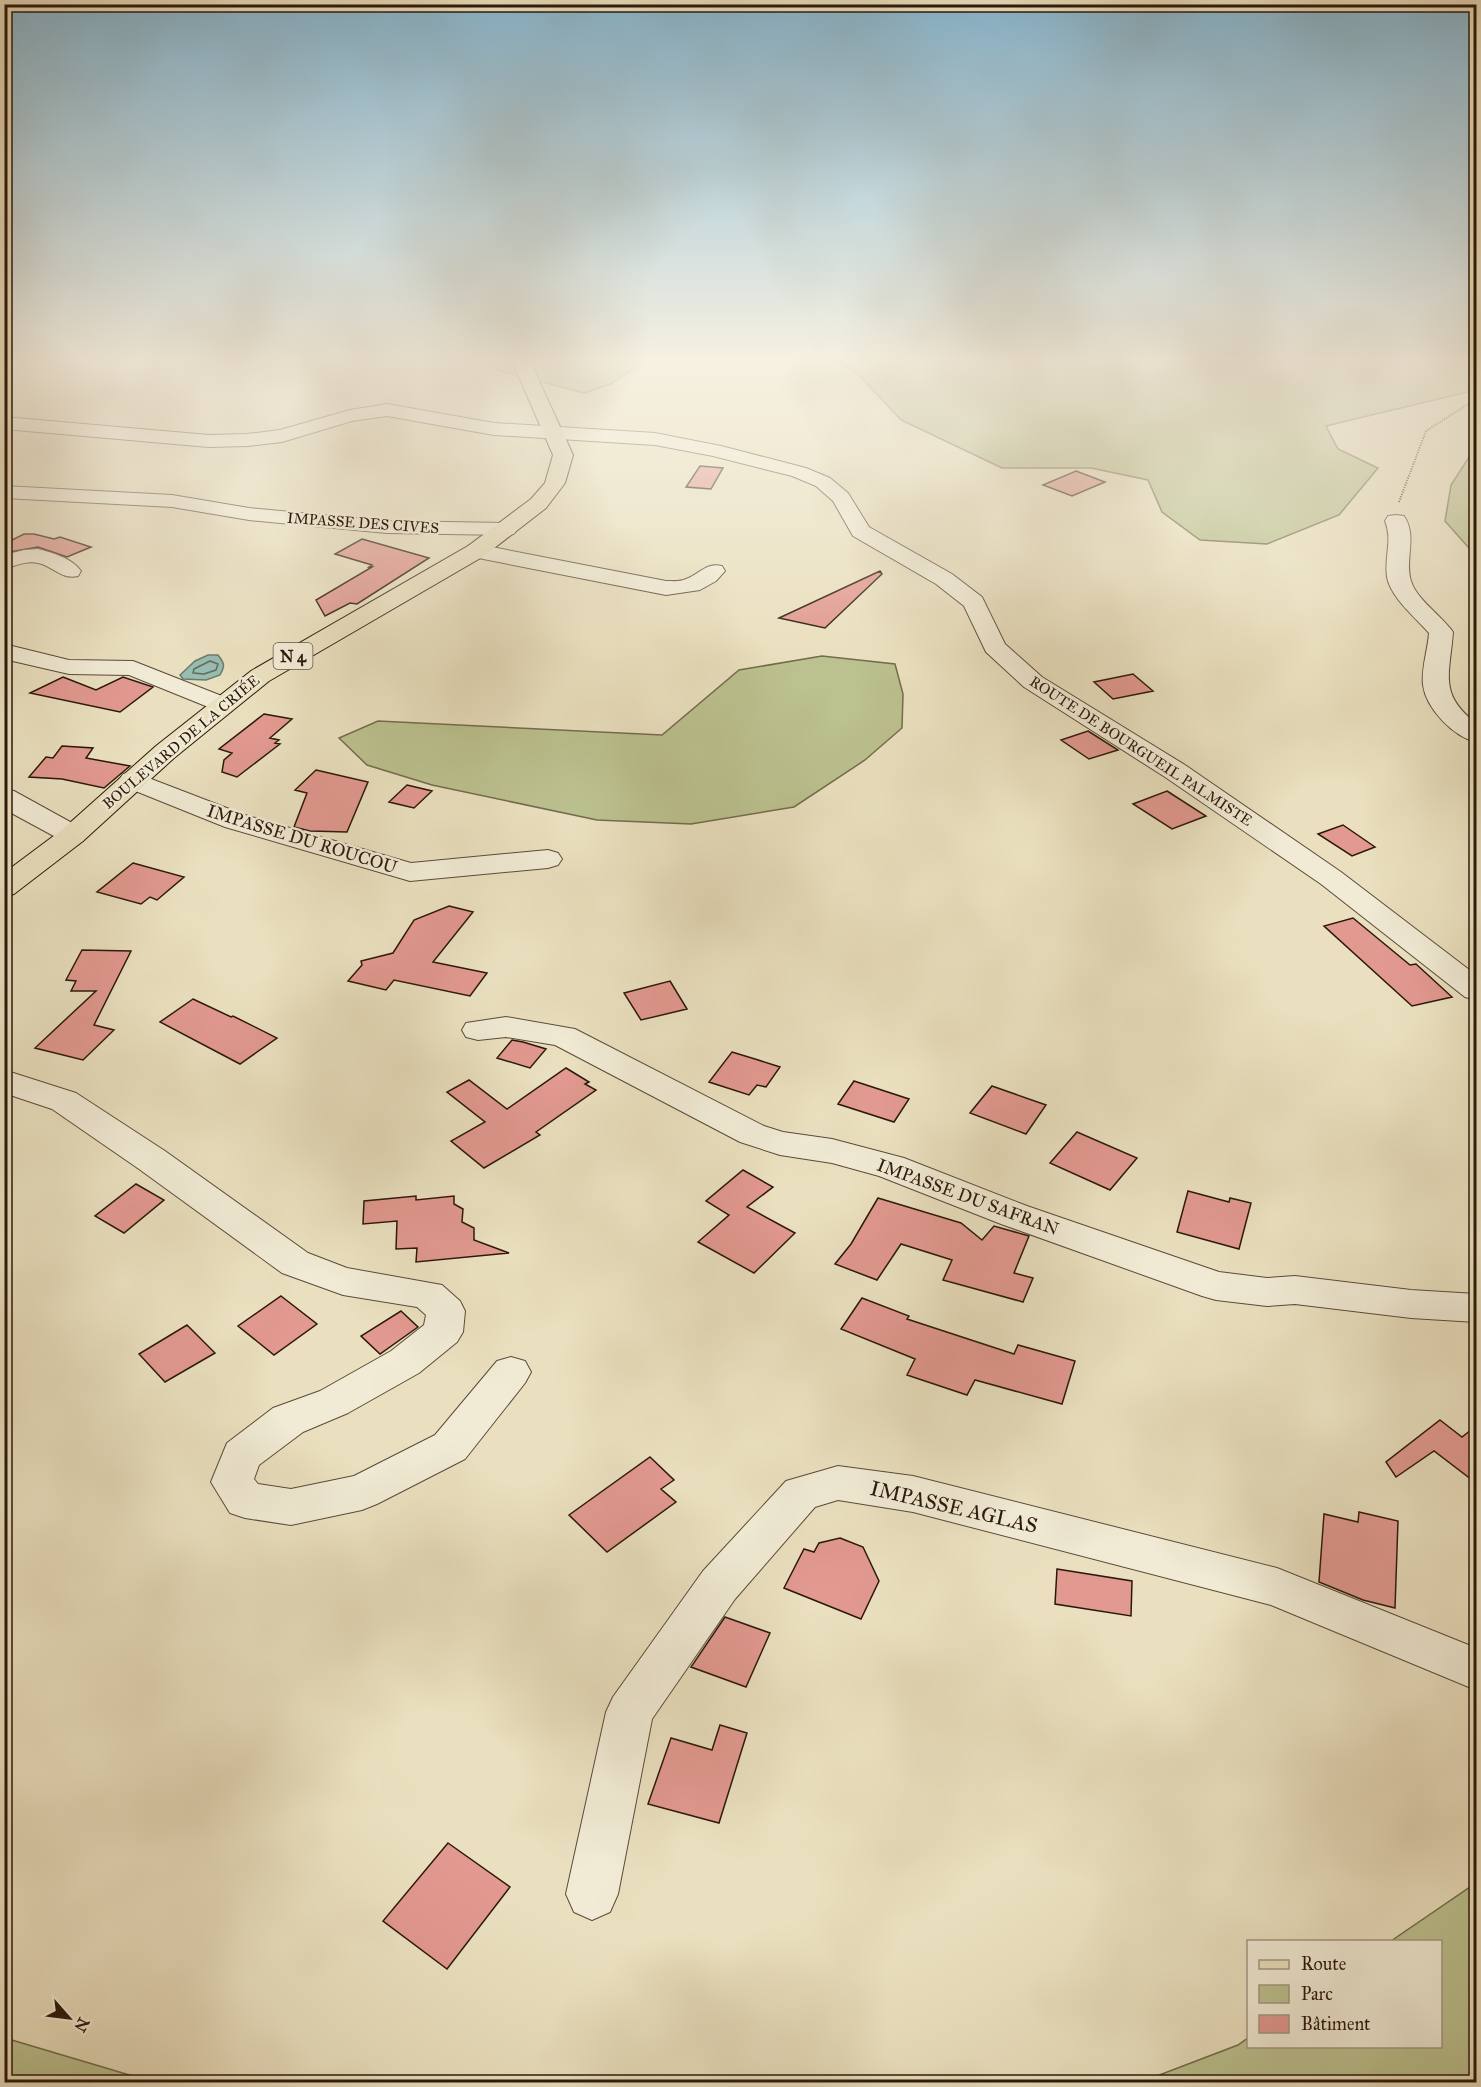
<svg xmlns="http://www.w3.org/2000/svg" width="1481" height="2087" viewBox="0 0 1481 2087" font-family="'IM FELL Great Primer',serif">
<rect width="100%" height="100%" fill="#eae0bf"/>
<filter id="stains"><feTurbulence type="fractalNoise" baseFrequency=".00333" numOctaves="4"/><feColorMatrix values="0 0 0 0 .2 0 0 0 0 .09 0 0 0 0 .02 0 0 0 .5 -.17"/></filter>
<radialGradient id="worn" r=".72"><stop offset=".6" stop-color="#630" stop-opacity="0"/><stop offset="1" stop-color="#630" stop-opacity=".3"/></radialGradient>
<path fill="#bbc18f" stroke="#736c4d" stroke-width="1.5" d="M482,361H645L611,384L584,393L497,370Z
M836,361H1476V390L1326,426L1338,449L1378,468L1339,515L1267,544L1200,540L1162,512L1148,480L1091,468H1002L901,420L858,374Z
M1476,441V556L1445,521L1451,485L1473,451Z
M822,656L895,664L903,694L902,728L865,760L794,807L691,824L597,820L432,785L367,765L339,738L378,721L662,735L739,670Z
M1476,1883V2082H1141L1238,2045L1248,2038V2046H1440V1942L1391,1941Z
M5,2038L153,2082H5Z"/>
<path fill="#98bdb1" stroke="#6c7b6f" stroke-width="1.5" d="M208,655H218C225,664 225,666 220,675L206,680L183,679L180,675L195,661Z"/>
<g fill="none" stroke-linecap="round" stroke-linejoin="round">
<path stroke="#626a5e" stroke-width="1.5" d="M210,661L218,664L216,670L204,674L193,673L194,669Z"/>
</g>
<path fill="#e29990" stroke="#2b180b" stroke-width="1.5" d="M700,466L723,468L711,489L686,487Z
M1076,471L1105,482L1072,496L1043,485Z
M24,534H34L54,539L60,537L91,547L67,557L38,547L4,553V544Z
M362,539L429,558L357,604L350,603L325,616L316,600L372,567H369L372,565L335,554Z
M880,571L882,574L825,628L779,618Z
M1133,674L1153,691L1113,699L1094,682Z
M63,677L96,690L123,677L153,687L120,712L30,693Z
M264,714L292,719L270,738L279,740L275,743L280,744L237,777L222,772L224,760L232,753L219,749Z
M1088,731L1118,750L1089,759L1061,740Z
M62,746L93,748L86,758L130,766L104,788L62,779L29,777L46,757L53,758Z
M316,770L368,782L347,832L310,831L294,827L307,793L295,790Z
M407,785L432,791L414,808L389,802Z
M1167,791L1206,816L1172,829L1133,804Z
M1343,825L1375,847L1352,856L1318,834Z
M133,863L184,877L157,900L150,897L141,904L97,892Z
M449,906L473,912L433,962L487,973L470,996L394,980L386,990L348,981L362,965L361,961L393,953L414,920Z
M1353,918L1410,965L1416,964L1452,997L1412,1006L1324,926Z
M82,950L131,951L94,1025L114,1030L83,1060L35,1048L96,991H71L76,981L66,980Z
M670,981L687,1009L641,1020L624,993Z
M193,999L231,1017L233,1016L277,1038L240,1064L160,1022Z
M512,1040L523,1042L546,1049L530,1068L497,1058Z
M732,1052L755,1059L780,1067L766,1087L757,1085L749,1095L709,1082Z
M566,1068L589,1082L585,1084L596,1090L536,1132L540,1135L484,1168L451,1141L485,1122L447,1092L469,1080L507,1109Z
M854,1081L909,1099L894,1122L838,1104Z
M992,1086L1046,1105L1026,1134L970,1113Z
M1077,1132L1137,1158L1110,1190L1050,1163Z
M743,1170L773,1187L747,1207L795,1233L754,1273L698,1242L729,1215L706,1201Z
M136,1184L164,1200L124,1233L95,1216Z
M1188,1191L1229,1202L1230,1198L1251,1203L1239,1249L1177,1232Z
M416,1196V1200L454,1196V1204L463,1209L462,1222L474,1228V1240L509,1253L416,1262L417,1248L396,1249L397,1221L363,1224L364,1201Z
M878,1198L961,1223L982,1240L994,1226L1029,1236L1014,1273L1033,1278L1023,1302L943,1280L952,1260L901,1244L877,1280L835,1264L851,1244Z
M281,1296L317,1324L274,1355L238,1326Z
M862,1298L909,1316L907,1319L1014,1354L1018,1345L1075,1361L1062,1404L975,1380L967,1395L907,1375L915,1359L841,1329Z
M401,1311L418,1327L380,1354L361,1336Z
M187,1325L215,1353L165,1382L139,1354Z
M1440,1420L1462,1437L1476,1426V1483L1434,1451L1396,1477L1386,1462Z
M650,1457L674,1480L661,1489L676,1502L607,1552L569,1515Z
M1359,1512L1398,1521L1395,1608L1363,1600L1319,1582L1324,1514L1358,1522Z
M840,1538L863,1547L879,1581L861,1619L784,1588L804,1549L814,1552L819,1543Z
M1057,1569L1132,1581L1131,1616L1055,1604Z
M725,1617L770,1633L746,1687L691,1667Z
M720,1725L747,1733L719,1823L648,1804L671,1738L712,1750Z
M448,1843L510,1887L447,1969L383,1921Z"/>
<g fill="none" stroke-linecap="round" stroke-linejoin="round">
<g stroke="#5b4a38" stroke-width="2">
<path id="minor" d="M387,404L494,423L655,433L721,446L806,468L830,478L848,493L869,527L952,574L982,597L1005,644L1042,677L1185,765L1341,872L1476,975V1000L1465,997L1321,884L1165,777L1024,687L986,652L964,606L936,584L853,536L833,501L816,486L792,476L713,456L655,445L494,435L387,416L352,421L282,442L247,446L209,447L4,429V417L209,435L247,434L280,430L350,410Z
M4,486L172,495L249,508L387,521L506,523L514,524L517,529L514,534L506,535L387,533L249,520L172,507L4,498Z
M1396,515L1404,516C1418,537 1404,559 1411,581C1417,600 1441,615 1453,632C1450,674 1438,694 1476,723V742C1454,737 1426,709 1423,685C1421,669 1428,649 1429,633C1415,617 1391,598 1387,577C1384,557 1393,540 1385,521L1388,516Z
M476,544L666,581C673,581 680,582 686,579C700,574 706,562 722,566L725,571L716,581L700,590L666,595L468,556L465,551L468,546Z
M38,549C53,553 72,558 81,571L78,576C61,580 53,566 38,563C27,560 15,566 4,569V555L24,550Z
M4,644L69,660L133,661L232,700L236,705L232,710L223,713L129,675L69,674L4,659Z
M133,772L245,815L411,863L548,850L558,853L562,859L558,865L548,868L410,881L225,827L123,786L119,780L123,774Z
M4,789L14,791L83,829L87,835L83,841L73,844L63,841L4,809Z
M506,1017L575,1029L764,1126L783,1132L832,1139L904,1158L1027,1206L1219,1272L1267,1278L1295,1276L1411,1290L1476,1294V1322L1411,1318L1295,1304L1267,1306L1216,1300L1202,1296L1001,1224L879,1176L832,1163L780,1155L740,1142L555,1045L506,1037L478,1040L466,1037L462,1030L466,1023Z
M4,1070L76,1093L165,1151L308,1253L347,1268L442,1285L460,1301L465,1311L463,1332L457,1342L419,1373L348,1413L303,1432L259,1465L254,1479L258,1484L291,1489L354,1476L435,1435L497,1361L511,1357L525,1361L531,1372L525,1383L465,1459L377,1504L362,1510L291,1525L245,1518L230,1513L211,1482L227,1443L273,1408L320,1391L391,1351L424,1325L426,1315L417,1307L343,1295L282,1273L139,1169L52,1109L4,1093Z
M838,1466L913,1476L1277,1568L1476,1648V1690L1271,1605L913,1512L838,1500L815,1507L735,1599L652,1719L618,1894L610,1912L592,1920L574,1912L566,1894L606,1712L613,1697L703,1571L786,1481Z"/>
</g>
<g stroke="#2b180b" stroke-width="2">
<path id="major" d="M512,361H530L573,455L565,483L546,508L484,556L269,681L174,758L83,841L14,894L4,897V873L63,829L156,746L251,671L468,546L531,499L545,483L553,455Z"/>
</g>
<path stroke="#2b180b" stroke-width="2" stroke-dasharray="1 1.5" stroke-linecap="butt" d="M1399,502L1426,431L1476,399"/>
<use href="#minor" fill="#f1ebd5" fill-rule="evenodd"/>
<use href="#major" fill="#eae0bf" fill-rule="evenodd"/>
</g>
<linearGradient id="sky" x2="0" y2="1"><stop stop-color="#88b8d2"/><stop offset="0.55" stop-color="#f6f1e2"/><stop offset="1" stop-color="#f6f1e2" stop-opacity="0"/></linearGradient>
<rect width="1481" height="653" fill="url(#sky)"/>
<g text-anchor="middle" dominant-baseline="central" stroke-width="5" stroke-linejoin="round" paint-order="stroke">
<g font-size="15" fill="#2b180b" stroke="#f1ebd5">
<text transform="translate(363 523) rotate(4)">IMPASSE DES CIVES</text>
<text transform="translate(181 742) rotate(-40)">BOULEVARD DE LA CRIÉE</text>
<text transform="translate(1141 751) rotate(33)">ROUTE DE BOURGUEIL PALMISTE</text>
</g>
<rect fill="#f1ebd5" stroke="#665748" stroke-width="1.5" x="273.5" y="643" width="39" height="26" rx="4.5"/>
<g font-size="16" font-weight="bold" fill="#2b180b">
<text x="293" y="656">N 4</text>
</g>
<g font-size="18" fill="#2b180b" stroke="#f1ebd5">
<text transform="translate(302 839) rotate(17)">IMPASSE DU ROUCOU</text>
<text transform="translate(968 1197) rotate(20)">IMPASSE DU SAFRAN</text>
</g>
<g font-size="21" fill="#2b180b" stroke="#f1ebd5">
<text transform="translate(954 1507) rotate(13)">IMPASSE AGLAS</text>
</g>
</g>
<rect width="1481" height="2087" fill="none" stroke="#eae0bf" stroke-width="24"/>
<rect x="6" y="6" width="1469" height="2075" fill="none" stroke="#2b180b" stroke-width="3"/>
<rect x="12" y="12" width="1457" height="2063" fill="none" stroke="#2b180b" stroke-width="1.5"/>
<rect x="1247" y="1940" width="195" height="108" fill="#f1ebd5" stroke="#a29784" stroke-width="1.5"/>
<rect x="1259" y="1960" width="30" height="9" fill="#eae0bf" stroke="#a29784" stroke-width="1.5"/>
<text x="1301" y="1970" font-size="18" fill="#2b180b">Route</text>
<rect x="1259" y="1985" width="30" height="18" fill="#bbc18f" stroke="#a29784" stroke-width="1.5"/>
<text x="1301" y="2000" font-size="18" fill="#2b180b">Parc</text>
<rect x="1259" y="2015" width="30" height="18" fill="#e29990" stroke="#a29784" stroke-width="1.5"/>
<text x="1301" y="2030" font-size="18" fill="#2b180b">Bâtiment</text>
<g transform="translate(69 2018) rotate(118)" stroke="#f1ebd5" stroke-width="4.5" paint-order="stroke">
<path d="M0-4.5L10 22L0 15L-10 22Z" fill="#2b180b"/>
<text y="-9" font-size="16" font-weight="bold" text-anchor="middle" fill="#2b180b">N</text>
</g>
<rect width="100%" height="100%" filter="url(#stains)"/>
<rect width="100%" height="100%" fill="url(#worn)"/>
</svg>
